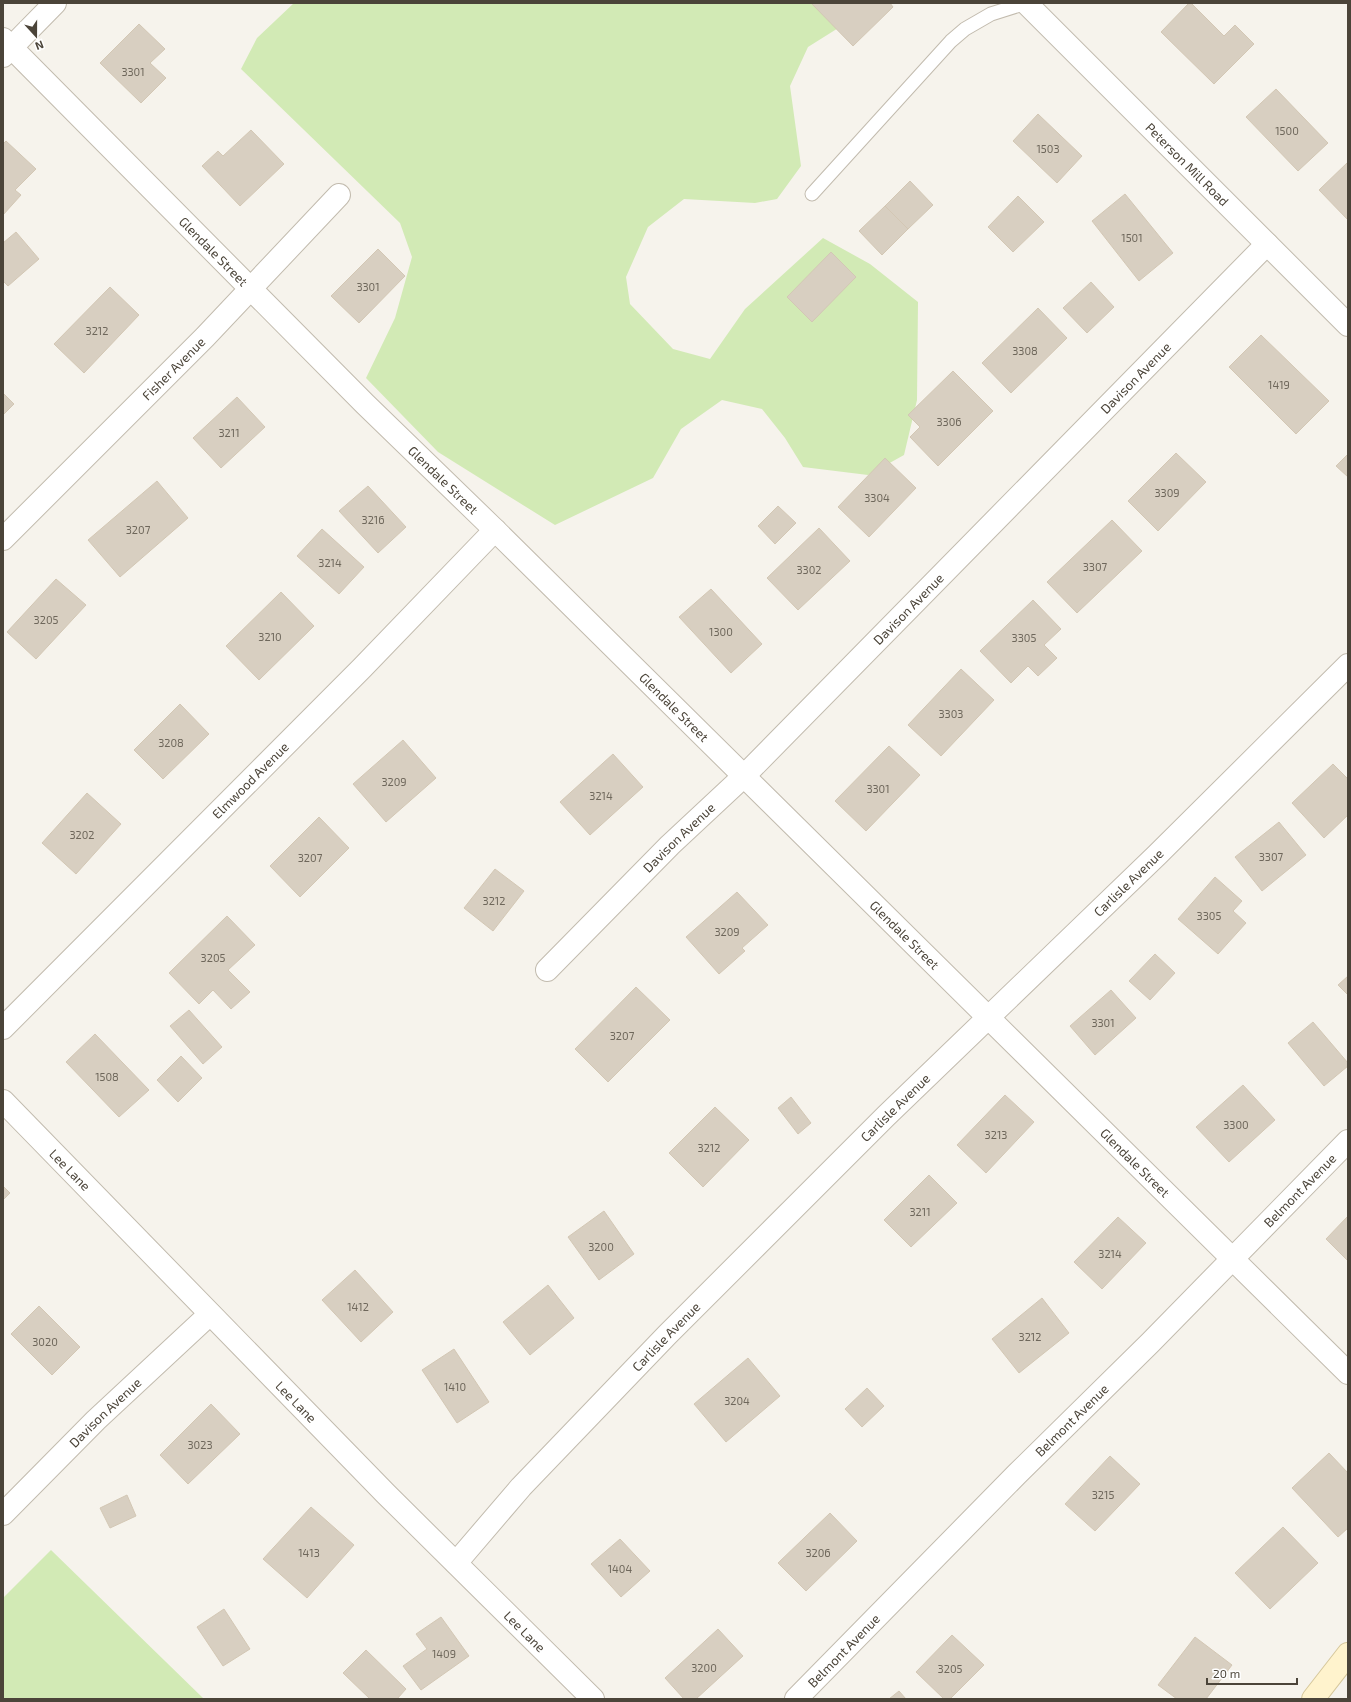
<svg xmlns="http://www.w3.org/2000/svg" width="1351" height="1702" viewBox="0 0 1351 1702" font-family="'Exo 2',sans-serif">
<rect width="100%" height="100%" fill="#f6f3ec"/>
<path fill="#d2eab5" d="M294,3H859L851,20L808,47L790,86L801,166L777,199L755,203L684,199L648,227L626,277L630,304L673,349L710,359L745,309L823,238L870,264L918,302L917,400L904,455L868,475L803,467L785,438L762,409L722,400L681,429L653,478L555,525L438,452L366,378L395,318L412,257L400,223L241,69L257,38Z
M51,1550L204,1699H3V1598Z"/>
<path fill="#d8cfc1" stroke="#d3c7b4" d="M811,3H890L893,7L853,46Z
M1189,3H1191L1224,36L1235,25L1254,44L1214,84L1161,32Z
M139,24L165,49L150,63L166,78L141,103L100,63Z
M1276,89L1328,143L1298,171L1246,117Z
M1038,114L1082,156L1057,183L1013,141Z
M251,130L284,164L240,206L202,166L218,151L223,156Z
M6,141L36,169L15,190L21,195L3,215V144Z
M1348,162V220L1319,190Z
M910,181L933,205L908,229L885,206Z
M1125,194L1173,253L1139,281L1092,221Z
M1018,196L1044,222L1013,252L988,227Z
M885,206L908,229L882,255L859,231Z
M16,232L39,259L8,286L3,281V243Z
M378,249L405,276L359,323L331,296Z
M831,252L856,277L812,322L787,297Z
M1091,282L1114,307L1087,333L1063,308Z
M110,287L139,315L84,373L54,344Z
M1038,308L1067,338L1011,393L982,363Z
M1261,335L1329,401L1296,434L1229,367Z
M953,371L993,411L938,466L910,437L920,427L908,415Z
M3,393L14,404L3,415Z
M237,397L265,427L221,468L193,438Z
M1176,453L1206,482L1158,531L1128,501Z
M1348,454V477L1336,466Z
M885,458L916,488L869,537L838,507Z
M157,481L188,518L120,577L88,540Z
M368,486L406,527L378,553L339,511Z
M778,506L796,523L775,544L758,526Z
M1112,520L1142,551L1077,613L1047,582Z
M819,528L850,561L798,610L767,578Z
M322,529L364,567L339,594L297,556Z
M56,579L86,605L36,659L7,632Z
M711,589L762,644L731,673L679,617Z
M281,592L314,626L259,680L226,646Z
M1033,600L1061,629L1044,645L1057,658L1038,676L1028,666L1011,683L980,651Z
M961,669L994,700L941,756L908,725Z
M180,704L209,734L163,779L134,750Z
M403,740L436,778L386,822L353,784Z
M889,746L920,775L866,831L835,801Z
M613,754L643,787L590,835L560,802Z
M1333,764L1348,779V815L1324,838L1292,803Z
M87,793L121,824L76,874L42,843Z
M319,817L349,848L300,897L270,866Z
M1279,822L1306,855L1262,891L1235,857Z
M495,869L524,891L493,931L464,908Z
M1215,877L1242,901L1233,911L1246,923L1218,954L1178,919Z
M737,892L768,925L742,948L745,951L719,974L686,937Z
M227,916L255,945L228,970L250,992L231,1009L213,990L199,1004L169,973Z
M1155,954L1175,973L1150,1000L1129,981Z
M1348,976V995L1338,985Z
M636,987L670,1020L608,1082L575,1049Z
M1111,990L1136,1018L1095,1055L1070,1026Z
M189,1010L222,1047L203,1064L170,1026Z
M1313,1022L1348,1063V1066L1324,1086L1288,1043Z
M95,1034L149,1090L119,1117L66,1062Z
M181,1056L202,1078L178,1102L157,1080Z
M1243,1085L1275,1120L1229,1162L1196,1127Z
M1005,1095L1034,1122L986,1173L957,1145Z
M791,1097L811,1123L798,1134L778,1108Z
M715,1107L749,1140L703,1187L669,1153Z
M929,1175L957,1203L911,1247L884,1220Z
M3,1186L10,1193L3,1200Z
M604,1211L634,1254L599,1280L568,1237Z
M1348,1216V1261L1326,1239Z
M1118,1217L1146,1243L1102,1289L1074,1262Z
M355,1270L393,1312L361,1342L322,1300Z
M548,1285L574,1318L530,1355L503,1322Z
M1042,1298L1069,1333L1019,1373L992,1339Z
M39,1306L80,1347L52,1375L11,1334Z
M454,1349L489,1402L457,1423L422,1370Z
M748,1358L780,1396L726,1442L694,1404Z
M867,1388L884,1406L862,1427L845,1409Z
M211,1404L240,1434L188,1484L160,1455Z
M1329,1453L1348,1473V1528L1338,1537L1292,1488Z
M1110,1456L1140,1484L1095,1531L1065,1504Z
M127,1495L136,1516L110,1528L100,1508Z
M311,1507L354,1545L307,1598L263,1559Z
M830,1513L857,1541L806,1591L778,1563Z
M1283,1527L1318,1563L1270,1609L1235,1573Z
M620,1539L650,1571L621,1597L591,1564Z
M224,1609L250,1649L223,1666L197,1627Z
M441,1617L469,1656L421,1690L403,1666L427,1649L416,1634Z
M718,1629L743,1656L696,1699H684L665,1678Z
M952,1635L984,1665L950,1699H944L916,1672Z
M1195,1637L1232,1665L1206,1699H1177L1158,1685Z
M366,1650L406,1689L397,1699H370L343,1673Z
M899,1691L906,1699H889Z"/>
<g fill="none" stroke-linecap="round" stroke-linejoin="round">
<g stroke="#c2bbae" stroke-width="15">
<path id="lane" d="M812,194L951,41L965,29L991,14L1026,3"/>
</g>
<g stroke="#c2bbae" stroke-width="24">
<g id="street">
<path id="s1" d="M1026,3L1348,325"/>
<path id="s2" d="M3,39L365,404L495,530L1348,1373"/>
<path d="M3,56L55,3"/>
<path id="s3" d="M3,539L205,337L339,195"/>
<path id="s4" d="M547,970L670,845L744,776L1267,244"/>
<path id="s5" d="M3,1028L362,668L495,530"/>
<path id="s6" d="M3,1101L386,1494L593,1699"/>
<path id="s7" d="M3,1514L96,1420L210,1314"/>
<path id="s8" d="M456,1563L521,1487L667,1335L886,1116L1157,855L1348,665"/>
<path id="s9" d="M796,1699L1017,1474L1150,1343L1348,1141"/>
</g>
</g>
<g stroke="#d6c79b" stroke-width="24">
<path id="secondary" d="M1313,1699L1348,1654"/>
</g>
<use href="#lane" stroke="#fff" stroke-width="13"/>
<use href="#street" stroke="#fff" stroke-width="22"/>
<use href="#secondary" stroke="#fff3cd" stroke-width="22"/>
</g>
<g text-anchor="middle" dominant-baseline="central" stroke-width="3" stroke-linejoin="round" paint-order="stroke">
<g font-size="11" fill="#6e675b">
<text x="133" y="71">3301</text>
<text x="1287" y="130">1500</text>
<text x="1048" y="148">1503</text>
<text x="1132" y="237">1501</text>
<text x="368" y="286">3301</text>
<text x="97" y="330">3212</text>
<text x="1025" y="350">3308</text>
<text x="1279" y="384">1419</text>
<text x="949" y="421">3306</text>
<text x="229" y="432">3211</text>
<text x="1167" y="492">3309</text>
<text x="877" y="497">3304</text>
<text x="373" y="519">3216</text>
<text x="138" y="529">3207</text>
<text x="330" y="562">3214</text>
<text x="1095" y="566">3307</text>
<text x="809" y="569">3302</text>
<text x="46" y="619">3205</text>
<text x="721" y="631">1300</text>
<text x="270" y="636">3210</text>
<text x="1024" y="637">3305</text>
<text x="951" y="713">3303</text>
<text x="171" y="742">3208</text>
<text x="394" y="781">3209</text>
<text x="878" y="788">3301</text>
<text x="601" y="795">3214</text>
<text x="82" y="834">3202</text>
<text x="1271" y="856">3307</text>
<text x="310" y="857">3207</text>
<text x="494" y="900">3212</text>
<text x="1209" y="915">3305</text>
<text x="727" y="931">3209</text>
<text x="213" y="957">3205</text>
<text x="1103" y="1022">3301</text>
<text x="622" y="1035">3207</text>
<text x="107" y="1076">1508</text>
<text x="1236" y="1124">3300</text>
<text x="996" y="1134">3213</text>
<text x="709" y="1147">3212</text>
<text x="920" y="1211">3211</text>
<text x="601" y="1246">3200</text>
<text x="1110" y="1253">3214</text>
<text x="358" y="1306">1412</text>
<text x="1030" y="1336">3212</text>
<text x="45" y="1341">3020</text>
<text x="455" y="1386">1410</text>
<text x="737" y="1400">3204</text>
<text x="200" y="1444">3023</text>
<text x="1103" y="1494">3215</text>
<text x="309" y="1552">1413</text>
<text x="818" y="1552">3206</text>
<text x="620" y="1568">1404</text>
<text x="444" y="1653">1409</text>
<text x="704" y="1667">3200</text>
<text x="950" y="1668">3205</text>
</g>
<g font-size="13" fill="#4b4439" stroke="#fff">
<text stroke="none"><textPath href="#s1" startOffset="228">Peterson Mill Road</textPath></text>
<text stroke="none"><textPath href="#s2" startOffset="299">Glendale Street</textPath></text>
<text stroke="none"><textPath href="#s3" startOffset="241">Fisher Avenue</textPath></text>
<text stroke="none"><textPath href="#s4" startOffset="835">Davison Avenue</textPath></text>
<text stroke="none"><textPath href="#s2" startOffset="623">Glendale Street</textPath></text>
<text stroke="none"><textPath href="#s4" startOffset="511">Davison Avenue</textPath></text>
<text stroke="none"><textPath href="#s2" startOffset="947">Glendale Street</textPath></text>
<text stroke="none"><textPath href="#s5" startOffset="350">Elmwood Avenue</textPath></text>
<text stroke="none"><textPath href="#s4" startOffset="187">Davison Avenue</textPath></text>
<text stroke="none"><textPath href="#s8" startOffset="957">Carlisle Avenue</textPath></text>
<text stroke="none"><textPath href="#s2" startOffset="1271">Glendale Street</textPath></text>
<text stroke="none"><textPath href="#s8" startOffset="633">Carlisle Avenue</textPath></text>
<text stroke="none"><textPath href="#s2" startOffset="1595">Glendale Street</textPath></text>
<text stroke="none"><textPath href="#s6" startOffset="96">Lee Lane</textPath></text>
<text stroke="none"><textPath href="#s9" startOffset="716">Belmont Avenue</textPath></text>
<text stroke="none"><textPath href="#s8" startOffset="309">Carlisle Avenue</textPath></text>
<text stroke="none"><textPath href="#s6" startOffset="420">Lee Lane</textPath></text>
<text stroke="none"><textPath href="#s7" startOffset="144">Davison Avenue</textPath></text>
<text stroke="none"><textPath href="#s9" startOffset="392">Belmont Avenue</textPath></text>
<text stroke="none"><textPath href="#s6" startOffset="744">Lee Lane</textPath></text>
<text stroke="none"><textPath href="#s9" startOffset="68">Belmont Avenue</textPath></text>
</g>
</g>
<rect width="1351" height="1702" fill="none" stroke="#4b4439" stroke-width="8"/>
<g transform="translate(36 36) rotate(159)" stroke="#ffffff" stroke-width="3" paint-order="stroke">
<path d="M0-3L7 15L0 10L-7 15Z" fill="#4b4439"/>
<text y="-6" font-size="11" font-weight="bold" text-anchor="middle" fill="#4b4439">N</text>
</g>
<path d="M1207 1678v6h90v-6" fill="none" stroke="#4b4439" stroke-width="2"/>
<text x="1213" y="1678" font-size="12" fill="#4b4439" stroke="#ffffff" stroke-width="3" paint-order="stroke">20 m</text>
</svg>
